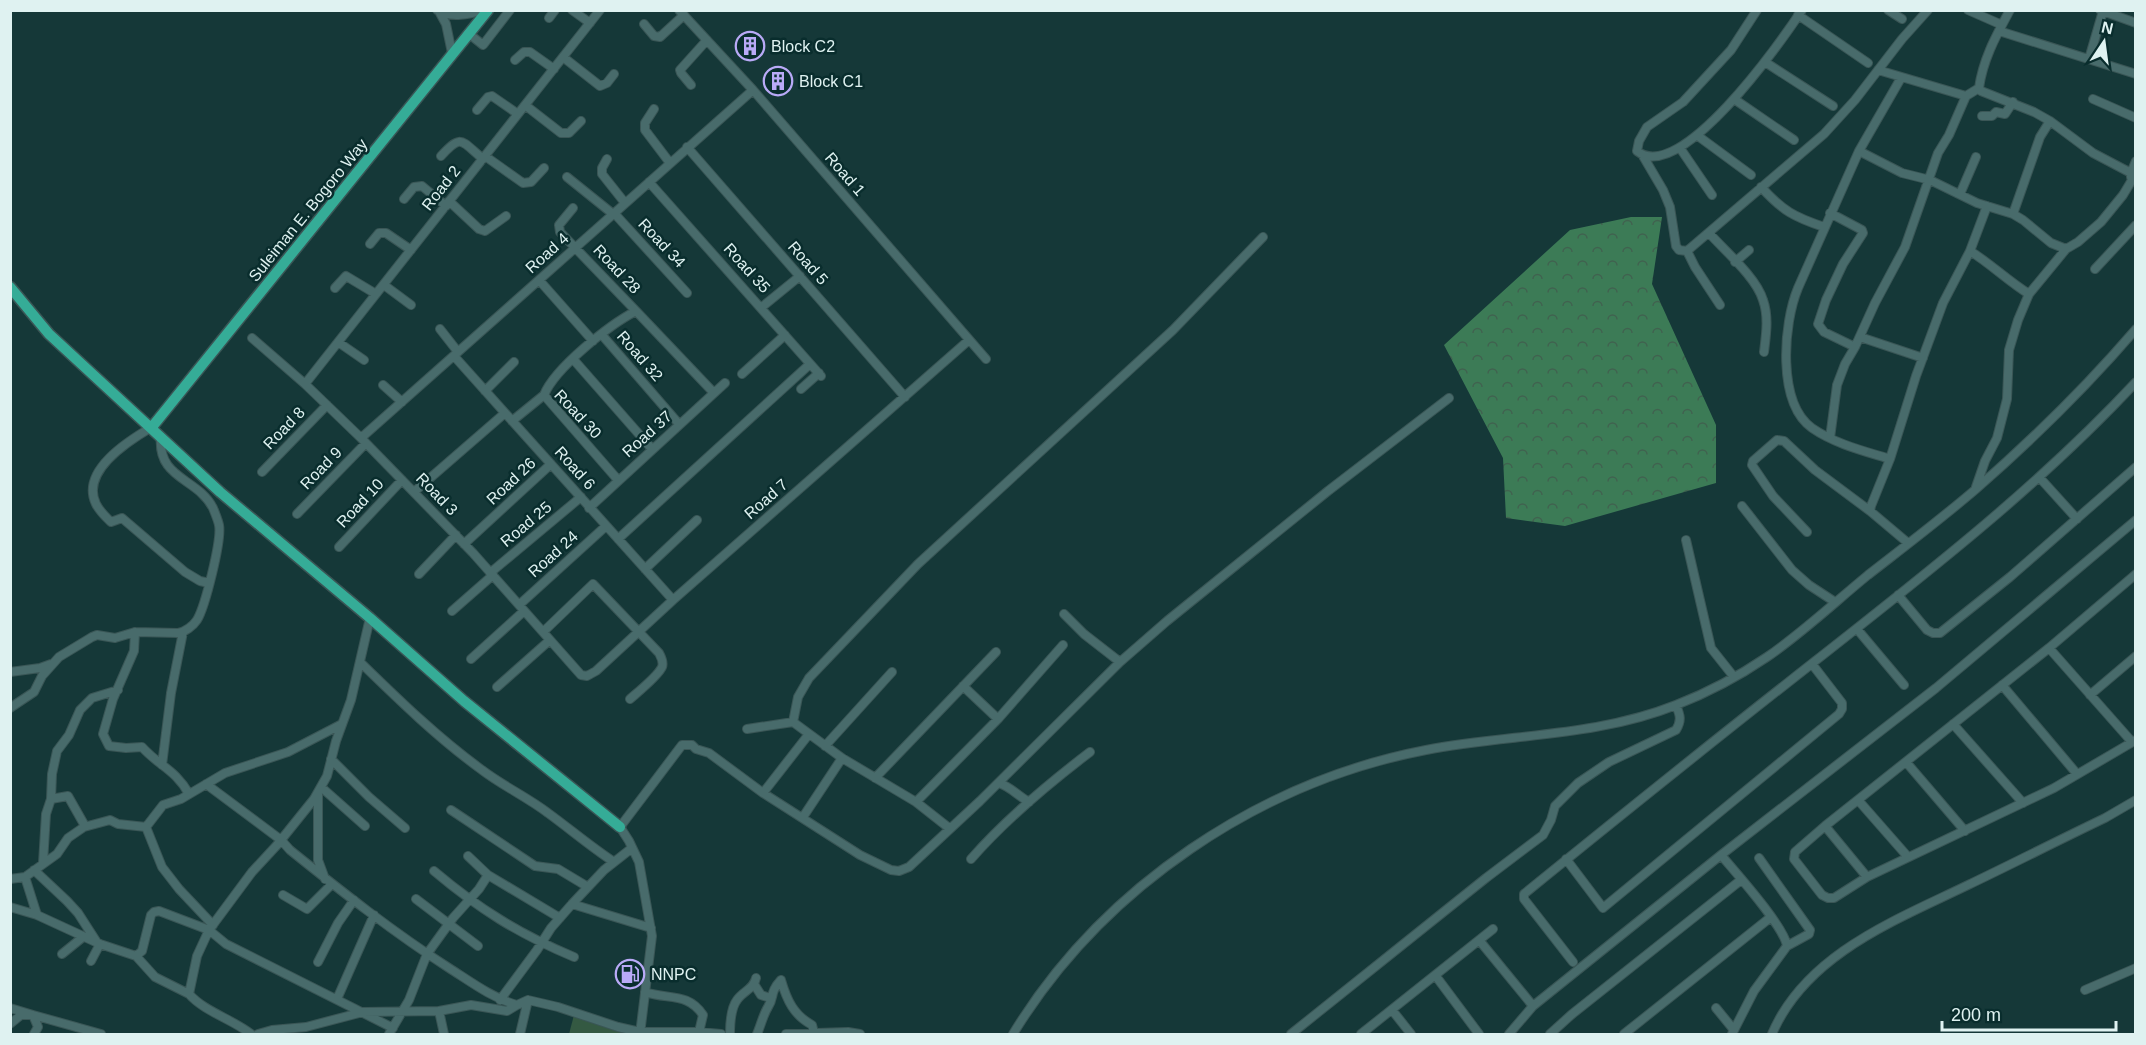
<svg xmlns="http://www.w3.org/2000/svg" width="2146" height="1045" viewBox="0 0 2146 1045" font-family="Arial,sans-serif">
<defs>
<pattern id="forest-crowns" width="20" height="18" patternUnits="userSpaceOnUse" patternTransform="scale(1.5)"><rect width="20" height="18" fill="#3c7b56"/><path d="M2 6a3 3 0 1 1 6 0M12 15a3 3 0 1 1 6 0" fill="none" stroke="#40624f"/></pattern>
</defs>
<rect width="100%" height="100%" fill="#153838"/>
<path fill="url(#forest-crowns)" d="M1631,217H1662L1652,284L1716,425V483L1565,526L1506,518L1503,458L1444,345L1570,230Z"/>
<path fill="#345942" d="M574,1015L633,1034H569Z"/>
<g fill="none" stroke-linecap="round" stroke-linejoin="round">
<g stroke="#3a5656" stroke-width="10">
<path id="minor" d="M437,10C451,19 470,14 485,10
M572,10L590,23
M679,10L753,90L986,359
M1757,10L1731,50L1683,102L1647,127L1639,141L1637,151C1680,186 1781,42 1802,10
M1888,10L1902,19
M1968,10L2002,25
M2100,10L2136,23
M440,13L446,24L452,53
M1798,15L1868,63
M549,18L555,10
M644,24L654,36L660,37L684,15
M1999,31L2136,74
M468,33L483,45L510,10
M563,57L600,86L607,83L614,74
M2089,59L2103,11
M515,60L524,52H530L554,69
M1765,62L1833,106
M1878,70L1966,96
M691,85L681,73L680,70L707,40
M1979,88L1981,91L2034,112L2050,121L2093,153L2131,173
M1979,88C1983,59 1996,36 2010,10
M1734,99L1794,140
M2093,99L2136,118
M525,105L561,133H569L581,121
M654,109L645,123V130L670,163
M477,110L488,97L492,96L518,114
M1982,116H1992L1996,112L2005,114L2013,102
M1698,136L1751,175
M687,147L905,397
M1680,148L1712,195
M1859,151L1902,173L1930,180L1977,203L2013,214L2023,220L2051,243L2066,249
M441,156C462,133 461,141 483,159
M485,156L523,183L531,182L544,168
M1643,156L1663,190L1670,207L1676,246L1679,250L1687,251L1824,134L1855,100L1902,39L1928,10
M607,159L602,168V174L625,203
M567,177L613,214
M2131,177V173L2136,161
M649,182L821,376
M1761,187C1783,211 1794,217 1824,227
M1960,194L1976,157
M404,199L414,187L422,186L446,206
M449,201L479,229L485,231L506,216
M1987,206L1970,251C1991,264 2008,281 2029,294
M573,208L559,225L560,232L636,311
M614,213L687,293
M1830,213L1862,230L1863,233L1843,264L1826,300L1818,324L1824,332L1855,347L1875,303L1905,247L1938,153L1949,135L1966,96L1979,88
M2013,214L2040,137L2050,121
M1709,233C1725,251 1756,277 1763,300C1769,317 1766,335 1764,352
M370,244L379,233H386L411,250
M1687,251L1695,267L1720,305
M1735,262L1749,250
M2095,269L2136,225
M539,280L593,341
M384,285L411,305
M335,288L346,276L376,294
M762,307L800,276
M440,329L458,352
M602,335L679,424
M1860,337L1923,358
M252,338L305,384L361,438L473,553L581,675L587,676L596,671L673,600L969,340
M338,342L364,360
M454,356L673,600
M573,359L652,449
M742,374L785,335
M305,384L600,10
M383,385L402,402
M801,389L819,373
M485,391L514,362
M544,395C555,368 609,325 636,311L714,393
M512,421L544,395L618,480
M152,427C128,441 80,471 96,504C100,512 106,517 111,522L122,518L185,572L200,581L209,583
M361,438L753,90
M1830,438L1837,385L1845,364L1855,347
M1890,459C1864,451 1835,444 1812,428C1777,403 1783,324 1798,288L1859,151L1901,78
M262,472L327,405
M2039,477L2077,519
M1976,487L1985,461L1997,438L2007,399L2009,350L2018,320L2029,294L2066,249L2078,242L2101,222L2123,195L2132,180
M414,492L505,413
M1742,506L1792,570L1809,585L1835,602
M589,508L725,383
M297,514L366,443
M1807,532L1773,496L1752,465L1753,461L1777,440L1784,441L1815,470L1870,511
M618,539L810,364
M1686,540L1711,648L1734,677
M1908,543L1870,511L1871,506L1890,459L1916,376L1943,303L1970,251
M464,544L551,464
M339,547L402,480
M645,569L697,520
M490,573L581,497
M419,574L456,535
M2136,574L2049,648L1825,826L1795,852L1794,859L1822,895L1828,898H1834L1867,877L2054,788L2136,740
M1898,595L1927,630L1933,633H1940L2010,577L2136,467
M519,605L606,526
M452,611L493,575
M1064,614L1084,634L1120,662
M1857,629L1904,685
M135,632L134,651L113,699L103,734L109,746L126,748L142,747C159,766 176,770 189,794
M543,632L593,584L659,653C661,657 664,662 662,667C658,676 638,692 630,699
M2049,648L2132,742
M471,659L524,611
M361,663C400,701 438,738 482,770C503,786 527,797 548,813C570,829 591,847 614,862
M10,672L40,668L51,664
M2002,685L2077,774
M963,686L998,719
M497,687L550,640
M2090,695L2136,656
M10,708L34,692L42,676L59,657L92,637L97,635L115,638L135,632L178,633C185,632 193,626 197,620C205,607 222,540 219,525C218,520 215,513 213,508C198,478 157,479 161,437
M793,722L798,697L809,678L918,564L1173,330L1263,237
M1953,724L2023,803
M747,729L793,722L842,758L916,802L949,828
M825,746L892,672
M331,759L369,797L405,828
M1906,762L1965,831
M162,765L171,693L183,632
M875,778L996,652
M999,783C1011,787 1018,796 1029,802
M206,784L281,840L290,850C341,891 393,932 449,968C471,982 492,998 517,1005L528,1000L558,1007L618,1027L640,1032H699
M321,787L365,826
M763,793L809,734
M318,794V860L325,879
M51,799L68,796L85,826
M1858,800L1908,857
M916,802L998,719L1063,645
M451,810L535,866L558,869L588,887
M803,817L842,758
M1825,826L1867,877
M146,827L162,867L179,889L213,925
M1721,855C1736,873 1784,926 1787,946L1754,991L1732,1034
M468,856L488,875L560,918
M1759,858L1810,930L1809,934L1787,946
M971,859C1006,819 1048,784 1090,752
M1566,859L1603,908L1839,714L1842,709V703L1812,664
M43,863L46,814L51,799L52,774L57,751L69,735L80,710L92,698L118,690
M34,870L67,901L78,913L96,941
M434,871C479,909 519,934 574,957
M25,877L37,915
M10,879L25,877L57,854L68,838L84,827L110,820L118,824L146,827L163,805L181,799L225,773L288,752L342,724
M283,895L307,909L332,884
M416,899L478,946
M572,904L651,928
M10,907L37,915L100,944L136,956L155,977L189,994
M1479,940L1533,1006
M62,954L83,937
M136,956L142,951L151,915L154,912L159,911L209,930L226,944L393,1028
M91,961L100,944
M318,962L338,923L354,900
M1573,962L1524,899V894C1620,816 1717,738 1814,662C1926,574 2039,486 2136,382
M1435,975L1479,1034
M754,984L761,995L770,998
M2085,990L2136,968
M645,992C668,1000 688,992 703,1015L699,1032L721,1034
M337,999L374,915
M500,1000L537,950L551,928L572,904L604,870L632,848
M10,1008L33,1015L38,1027L34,1034
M1716,1008L1734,1030
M1392,1010L1411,1034
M439,1011L444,1034
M10,1024L21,1015H33L101,1034
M251,1034C232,1019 205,1012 189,994L197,956L209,930L252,872L277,845L314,799L327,776L336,741L351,700L370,618
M258,1034L272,1030L306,1027L363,1012L439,1011L471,1005L507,1011L517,1005
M389,1034L409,1000L427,954L453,918L479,889L488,875
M520,1034L528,1000
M640,1034L652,936L639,862L629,841L620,827L682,745H692L696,749L709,753L763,793L860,855L891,870L899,871L909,867L980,801L1120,662L1167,621L1328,491L1449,398
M730,1034C730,1025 731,1008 737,1000C743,991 754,989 756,978
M757,1034C761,1025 763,1015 768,1007C775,996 769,993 781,980C787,1001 794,1015 812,1025L814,1033
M786,1034L848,1032L860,1034
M1013,1034C1102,888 1259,782 1426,750C1509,734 1596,737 1676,705C1707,693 1739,676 1767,657C1801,634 1835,602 1868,575C1904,547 1941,519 1976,489C2032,440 2087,386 2136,329
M1291,1034L1486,878L1543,835L1551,820L1555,806L1578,783L1609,762L1676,730C1682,720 1680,715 1676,705
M1361,1034L1493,929
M1509,1034L1533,1006L1721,855L1936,688L2136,520
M1550,1034L1571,1015L1741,880
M1624,1034L1771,917
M1772,1034C1806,954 1896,920 1968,885C2014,863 2059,840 2105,818L2136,800"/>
</g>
<g stroke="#3a5656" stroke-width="13">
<path id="major" d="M10,287L49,334L220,492L370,618L464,701L620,827
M152,427L488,10"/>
</g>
<use href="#minor" stroke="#486b6b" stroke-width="8"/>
<use href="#major" stroke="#35ac97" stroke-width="10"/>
</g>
<defs>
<g id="building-ring" transform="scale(1.5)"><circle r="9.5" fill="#092d2d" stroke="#b9aaf7" stroke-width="1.5"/><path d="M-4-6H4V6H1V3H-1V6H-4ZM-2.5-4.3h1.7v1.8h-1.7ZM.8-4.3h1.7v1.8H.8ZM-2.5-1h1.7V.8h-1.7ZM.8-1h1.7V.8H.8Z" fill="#b9aaf7"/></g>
<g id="fuel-ring" transform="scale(1.5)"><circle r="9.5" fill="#092d2d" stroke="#b9aaf7" stroke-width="1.5"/><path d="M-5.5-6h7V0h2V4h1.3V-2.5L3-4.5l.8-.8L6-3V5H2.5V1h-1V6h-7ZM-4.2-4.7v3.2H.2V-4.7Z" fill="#b9aaf7"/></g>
</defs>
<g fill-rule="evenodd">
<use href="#building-ring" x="750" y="46"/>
<use href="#building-ring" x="778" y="81"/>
<use href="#fuel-ring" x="630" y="974"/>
</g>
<g text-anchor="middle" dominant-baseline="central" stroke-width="5" stroke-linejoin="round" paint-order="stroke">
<g font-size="16" fill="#dff2f1" stroke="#092d2d" text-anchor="start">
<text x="771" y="46">Block C2</text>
<text x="799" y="81">Block C1</text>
<text x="651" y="974">NNPC</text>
</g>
<g font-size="16" fill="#dff2f1" stroke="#092d2d">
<text transform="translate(845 174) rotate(49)">Road 1</text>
<text transform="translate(441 188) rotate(-52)">Road 2</text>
<text transform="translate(308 210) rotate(-51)">Suleiman E. Bogoro Way</text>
<text transform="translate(662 243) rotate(47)">Road 34</text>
<text transform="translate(547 253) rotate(-42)">Road 4</text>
<text transform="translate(808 263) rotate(49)">Road 5</text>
<text transform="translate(747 268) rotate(48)">Road 35</text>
<text transform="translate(617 269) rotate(47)">Road 28</text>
<text transform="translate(640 356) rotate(49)">Road 32</text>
<text transform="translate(578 414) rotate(47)">Road 30</text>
<text transform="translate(284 428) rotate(-46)">Road 8</text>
<text transform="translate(647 434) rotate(-42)">Road 37</text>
<text transform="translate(321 468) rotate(-46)">Road 9</text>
<text transform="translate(575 468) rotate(48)">Road 6</text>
<text transform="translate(511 481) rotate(-43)">Road 26</text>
<text transform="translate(437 494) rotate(46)">Road 3</text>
<text transform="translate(766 499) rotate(-41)">Road 7</text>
<text transform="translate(360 503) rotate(-47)">Road 10</text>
<text transform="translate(526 524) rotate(-40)">Road 25</text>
<text transform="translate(553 554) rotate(-42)">Road 24</text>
</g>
</g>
<rect width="2146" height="1045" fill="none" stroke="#dff2f1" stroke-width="24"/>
<g transform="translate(2104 42) rotate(13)" stroke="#092d2d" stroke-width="4.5" paint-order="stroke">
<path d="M0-4.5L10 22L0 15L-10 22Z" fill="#dff2f1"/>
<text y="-9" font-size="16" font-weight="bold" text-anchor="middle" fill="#dff2f1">N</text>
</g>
<path d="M1942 1021v9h174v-9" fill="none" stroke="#dff2f1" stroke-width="3"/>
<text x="1951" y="1021" font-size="18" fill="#dff2f1" stroke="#092d2d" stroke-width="4.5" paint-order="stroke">200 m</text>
</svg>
